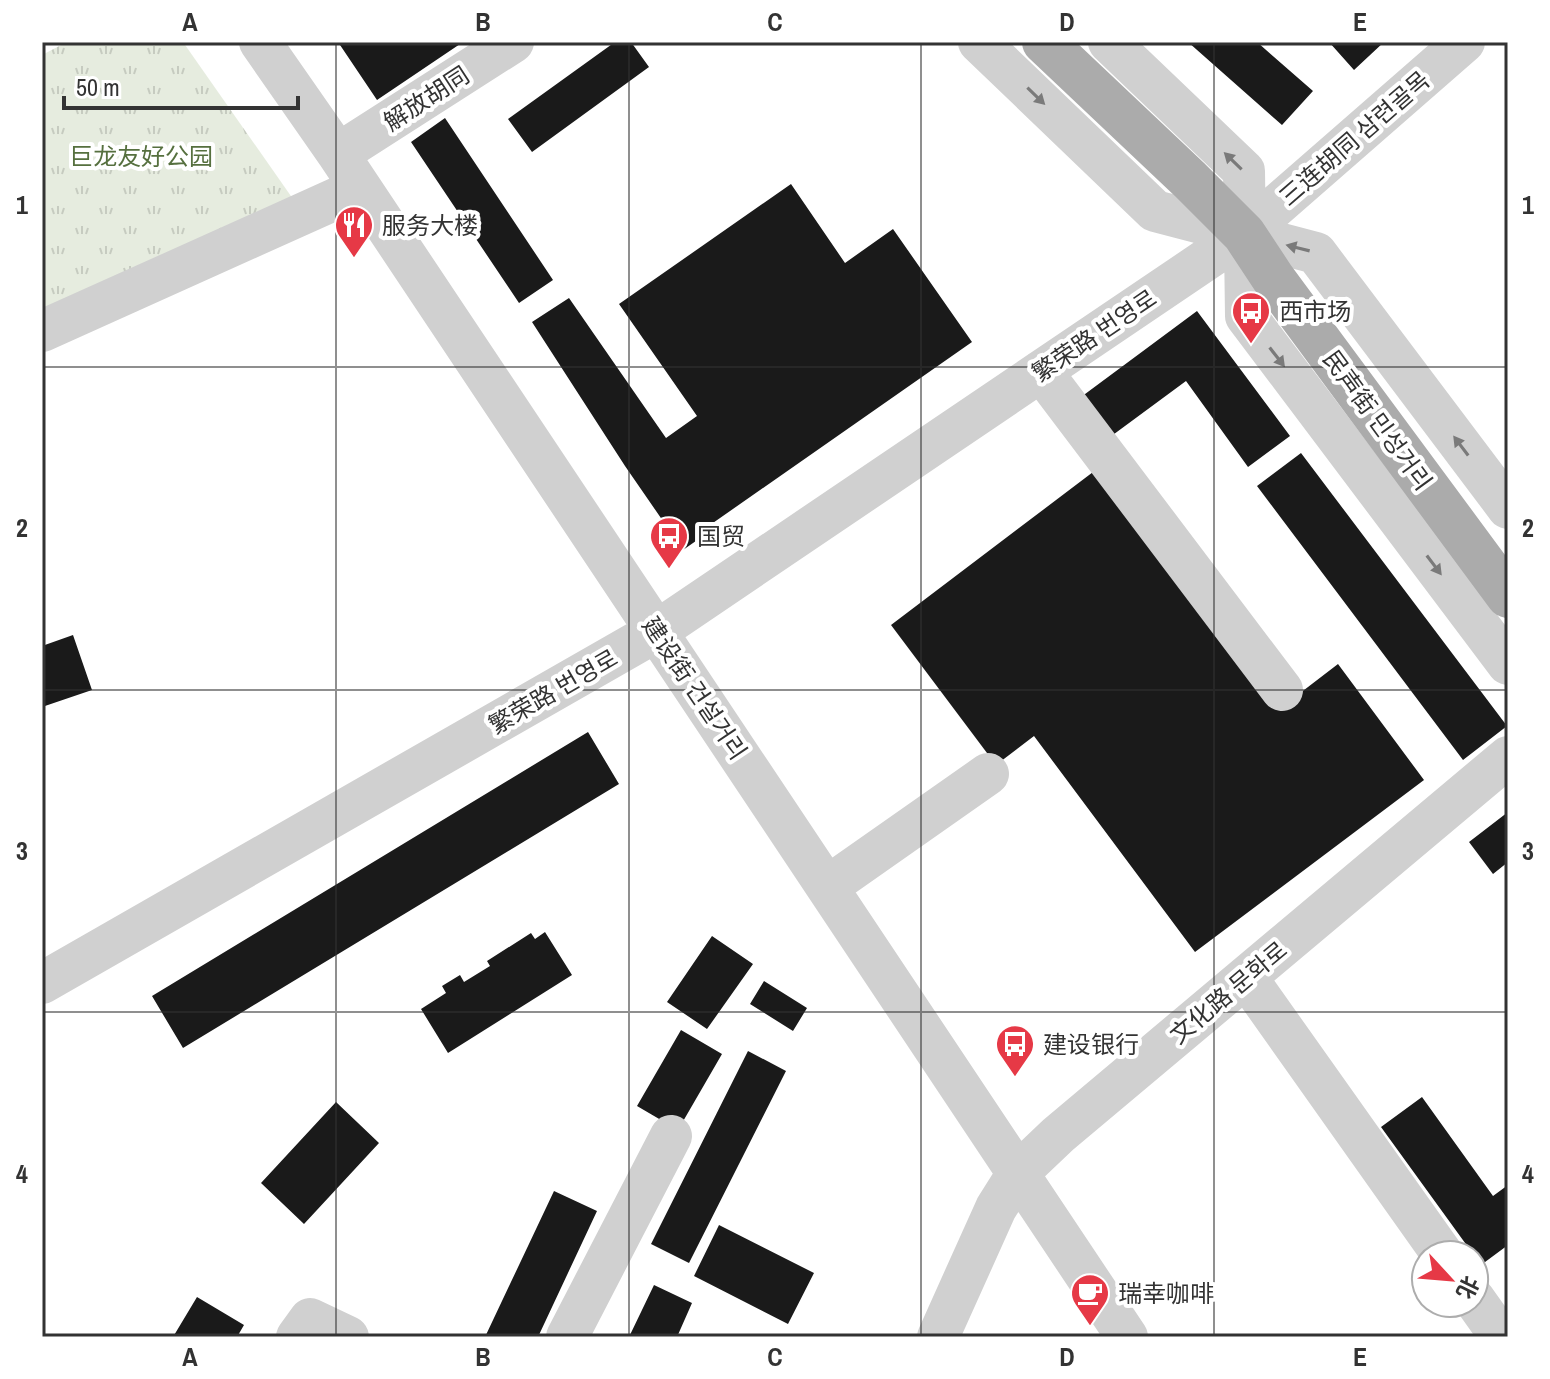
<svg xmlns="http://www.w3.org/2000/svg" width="1550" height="1379" viewBox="0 0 1550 1379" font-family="'Archivo Narrow','Noto Sans SC','Noto Sans KR',sans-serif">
<defs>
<pattern id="grass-tufts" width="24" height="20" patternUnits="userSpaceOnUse" patternTransform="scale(2)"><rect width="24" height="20" fill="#e6ecdf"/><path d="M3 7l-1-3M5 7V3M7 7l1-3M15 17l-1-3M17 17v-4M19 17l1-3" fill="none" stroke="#c6cbc0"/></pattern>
</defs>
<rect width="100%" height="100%" fill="#fff"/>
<path fill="url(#grass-tufts)" d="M67,42H183L293,199L42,314V55Z"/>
<path fill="#1a1a1a" d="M338,42H463L377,100Z
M615,42H631L649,67L532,152L508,119Z
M1188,42H1257L1313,91L1282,125Z
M1329,42H1384L1354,70Z
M445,118L553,280L519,303L411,142Z
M791,184L845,263L893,229L972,342L700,532L703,536L683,550L625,466L532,322L569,298L666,438L697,416L619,304Z
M1197,311L1290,436L1248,467L1186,381L1106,440L1077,400Z
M1301,453L1507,726L1463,760L1257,486Z
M1097,469L1278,710L1338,664L1424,780L1195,952L1034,736L996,765L891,625Z
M73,635L92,690L42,707V646Z
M588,732L619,784L183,1048L152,996Z
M1508,812V862L1493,874L1469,842Z
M545,932L572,975L448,1053L421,1009L446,993L442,986L460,975L464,982L490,966L487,961L531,933L535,939Z
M712,936L753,964L707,1029L667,1002Z
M764,981L807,1008L793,1031L750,1004Z
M681,1030L722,1054L678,1130L637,1106Z
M748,1051L786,1071L689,1263L651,1244Z
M1422,1097L1493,1196L1508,1185V1245L1481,1265L1381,1127Z
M336,1102L379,1143L304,1224L261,1183Z
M554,1191L597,1211L538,1337H485Z
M719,1225L814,1273L788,1324L694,1276Z
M654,1285L692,1303L677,1337H629Z
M197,1297L244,1325L237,1337H173Z"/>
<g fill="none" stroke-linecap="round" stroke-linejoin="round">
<path stroke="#d0d0d0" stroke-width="42" d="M260,42L338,154L1127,1337
M979,42L1155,211L1316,253L1508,508
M1109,42L1244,171L1246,316L1508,664
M338,154L513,42
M42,331L360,188
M1041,371L1282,690
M827,887L988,774
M1246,977L1443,1255
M42,983L657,631L1244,234L1464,42
M1474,1299L1501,1337
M297,1337L310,1319L348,1337
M567,1337L671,1136
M938,1337L996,1208L1018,1173L1058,1135L1508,757"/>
<path stroke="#ababab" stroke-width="44" d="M1044,42L1190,180L1244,234L1273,278L1508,596"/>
</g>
<defs><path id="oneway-solid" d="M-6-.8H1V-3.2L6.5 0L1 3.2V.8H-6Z" transform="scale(2)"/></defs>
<g fill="#7a7a7a">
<use href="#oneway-solid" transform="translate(1036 96) rotate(44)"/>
<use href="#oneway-solid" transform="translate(1233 161) rotate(-136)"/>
<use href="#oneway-solid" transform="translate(1298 248) rotate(-166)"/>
<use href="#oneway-solid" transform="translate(1277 357) rotate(52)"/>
<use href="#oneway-solid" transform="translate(1461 446) rotate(-127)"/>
<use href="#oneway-solid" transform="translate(1434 565) rotate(53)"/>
</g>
<path fill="none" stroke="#333" stroke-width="2" stroke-opacity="0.55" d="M336,42V1337M629,42V1337M921,42V1337M1214,42V1337M42,367H1508M42,690H1508M42,1012H1508"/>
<defs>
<g id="restaurant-pin" transform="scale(2)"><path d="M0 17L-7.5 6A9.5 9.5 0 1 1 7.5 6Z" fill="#e63946" stroke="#fff"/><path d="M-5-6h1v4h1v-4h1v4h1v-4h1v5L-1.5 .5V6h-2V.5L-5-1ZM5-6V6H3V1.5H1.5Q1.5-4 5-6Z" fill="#fff"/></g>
<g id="bus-pin" transform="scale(2)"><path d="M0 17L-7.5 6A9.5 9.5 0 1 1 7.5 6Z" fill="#e63946" stroke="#fff"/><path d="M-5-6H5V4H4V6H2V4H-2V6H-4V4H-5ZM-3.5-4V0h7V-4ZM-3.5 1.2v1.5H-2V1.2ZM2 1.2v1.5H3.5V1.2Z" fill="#fff"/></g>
<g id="cafe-pin" transform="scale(2)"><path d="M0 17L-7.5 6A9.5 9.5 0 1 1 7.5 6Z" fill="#e63946" stroke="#fff"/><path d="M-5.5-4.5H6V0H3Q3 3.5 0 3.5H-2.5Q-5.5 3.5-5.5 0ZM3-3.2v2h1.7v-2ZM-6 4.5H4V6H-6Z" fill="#fff"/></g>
</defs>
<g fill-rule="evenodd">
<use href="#restaurant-pin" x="354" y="225"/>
<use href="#bus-pin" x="1251" y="311"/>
<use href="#bus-pin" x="669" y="536"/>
<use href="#bus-pin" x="1015" y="1044"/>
<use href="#cafe-pin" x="1090" y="1293"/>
</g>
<g text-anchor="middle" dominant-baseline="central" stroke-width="8" stroke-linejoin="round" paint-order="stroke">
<g font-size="24" fill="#333" stroke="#fff">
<text transform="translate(426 98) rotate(-33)">解放胡同</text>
<text transform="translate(1354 138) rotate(-41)">三连胡同 삼련골목</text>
<text transform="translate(1094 335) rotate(-34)">繁荣路 번영로</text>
<text transform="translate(1378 420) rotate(54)">民声街 민성거리</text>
<text transform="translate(695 688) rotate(56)">建设街 건설거리</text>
<text transform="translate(553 691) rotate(-30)">繁荣路 번영로</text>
<text transform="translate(1228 992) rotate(-40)">文化路 문화로</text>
</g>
<g font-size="24" fill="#56703f" stroke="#fff">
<text x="141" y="156">巨龙友好公园</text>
</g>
<g font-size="24" fill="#333" stroke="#fff" text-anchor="start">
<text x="382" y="225">服务大楼</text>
<text x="1279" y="311">西市场</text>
<text x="697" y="536">国贸</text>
<text x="1043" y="1044">建设银行</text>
<text x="1118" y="1293">瑞幸咖啡</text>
</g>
</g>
<rect width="1550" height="1379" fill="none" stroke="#ffffff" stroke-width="88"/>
<g transform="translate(1450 1279) rotate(116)"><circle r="38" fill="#ffffff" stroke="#adadad" stroke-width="2"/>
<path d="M0-6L14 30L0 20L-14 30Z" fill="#e63946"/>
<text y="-12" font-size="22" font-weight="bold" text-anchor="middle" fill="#333333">北</text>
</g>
<path d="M64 96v12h234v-12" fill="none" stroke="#333333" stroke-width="4"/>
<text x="76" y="96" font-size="24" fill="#333333" stroke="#ffffff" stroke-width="6" paint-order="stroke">50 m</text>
<rect x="44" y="44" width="1462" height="1291" fill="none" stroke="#333" stroke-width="3"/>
<g font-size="26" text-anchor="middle" font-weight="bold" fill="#333">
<text x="190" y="31">A</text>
<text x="483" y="31">B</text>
<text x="775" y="31">C</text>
<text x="1067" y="31">D</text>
<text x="1360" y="31">E</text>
<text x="22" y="214">1</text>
<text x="1528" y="214">1</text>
<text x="22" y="537">2</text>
<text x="1528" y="537">2</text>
<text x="22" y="860">3</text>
<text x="1528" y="860">3</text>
<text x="22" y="1183">4</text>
<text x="1528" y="1183">4</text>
<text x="190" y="1366">A</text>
<text x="483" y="1366">B</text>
<text x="775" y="1366">C</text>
<text x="1067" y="1366">D</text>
<text x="1360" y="1366">E</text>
</g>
</svg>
